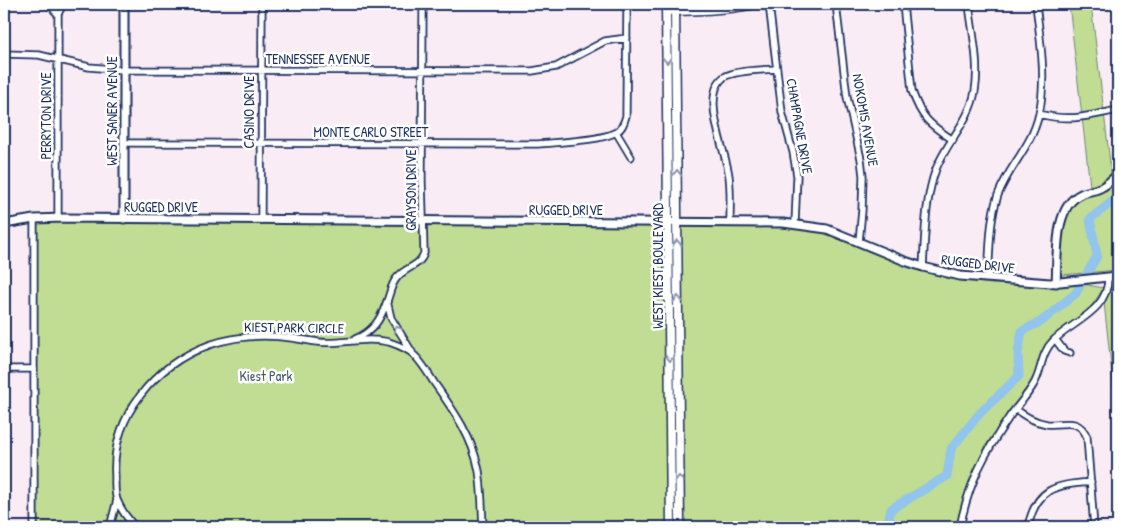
<svg xmlns="http://www.w3.org/2000/svg" width="1122" height="531" viewBox="0 0 1122 531" font-family="'Patrick Hand',sans-serif">
<rect width="100%" height="100%" fill="#faecf5"/>
<filter id="ink" filterUnits="userSpaceOnUse"><feTurbulence type="fractalNoise" baseFrequency=".02" numOctaves="2"/><feDisplacementMap in="SourceGraphic" scale="10" xChannelSelector="R" yChannelSelector="G"/><feConvolveMatrix kernelMatrix="1 2 1 2 8 2 1 2 1" color-interpolation-filters="sRGB"/></filter>
<g filter="url(#ink)">
<path fill="#c1dc93" stroke="#6e8678" d="M1069,4H1091L1113,188L1118,184V270L1061,275C1062,258 1060,221 1071,208C1076,202 1084,198 1091,195Z
M39,222L667,224L796,228L823,233L885,257L949,279L992,284L1055,287L1082,284L1104,288L1086,314L1047,342L1033,379L986,445L963,498L957,527H36L37,226Z
M1118,282V428L1104,303L1114,283Z"/>
<g fill="none" stroke-linecap="round" stroke-linejoin="round">
<path stroke="#91c4ee" stroke-width="9" d="M893,527L889,518L891,509L947,476L951,449L980,413L1019,376L1018,353L1022,331L1042,321L1076,293L1097,256L1090,219L1118,197"/>
<g stroke="#1b2f5e" stroke-width="9">
<path id="minor" d="M55,4L54,10L58,14
M769,4L782,112L793,152L797,176L795,224
M836,4L847,97L861,159L863,176L862,210L859,242
M903,4L912,91C921,118 930,125 953,140
M671,12C701,12 731,11 760,4
M4,54L39,55L89,67L124,70L532,71L556,67L605,41L627,38
M1039,114C1070,122 1088,116 1118,110
M616,132L631,157
M124,143L538,144C556,142 602,141 616,132C622,129 624,123 626,116L627,4
M58,218V14L63,4
M261,220L262,4
M730,222C730,207 731,191 729,176C726,151 700,95 724,77C735,70 763,70 777,69
M923,267C925,236 925,198 936,169C947,141 970,121 975,91C980,63 972,32 969,4
M988,278C990,252 989,221 998,195C1009,166 1032,146 1039,114C1047,77 1040,40 1036,4
M387,301L391,318L412,352
M355,339C373,332 381,319 387,301C390,294 391,285 396,279C404,267 420,267 424,253L422,180L423,4
M1055,339L1064,351L1070,353
M4,369H34
M1015,409C1025,416 1034,422 1047,424C1064,426 1078,416 1087,437L1094,527
M34,527V219
M110,527L117,500
M135,527C128,519 122,512 118,502C114,495 115,484 115,476C111,416 155,365 209,345C235,336 265,334 292,338C300,339 309,341 318,342C341,345 365,336 389,342C398,345 409,349 415,356C423,364 429,375 435,384C454,411 473,438 479,471C482,489 482,509 483,527
M960,527C969,482 984,454 1010,416C1018,405 1028,395 1035,382C1042,369 1041,353 1053,341C1073,321 1109,311 1108,277
M1028,527C1036,488 1055,485 1091,482"/>
</g>
<g stroke="#1b2f5e" stroke-width="11">
<path id="tertiary" d="M124,4V219
M4,224L34,219L63,218L783,223L827,229L905,261L923,267L960,276L1050,283L1118,276
M1056,283C1058,256 1053,207 1081,194C1087,191 1094,191 1100,188C1107,185 1112,180 1118,174"/>
</g>
<g stroke="#1b2f5e" stroke-width="11">
<path id="secondary" d="M666,4L671,527
M675,4L680,527"/>
</g>
<use href="#minor" stroke="#fff" stroke-width="5.5"/>
<use href="#tertiary" stroke="#fff" stroke-width="7"/>
<use href="#secondary" stroke="#fff" stroke-width="8"/>
</g>
<defs><path id="oneway-chevron" d="M-2-3.5L2.5 0L-2 3.5" fill="none" stroke-width="1.6" stroke-linecap="round" stroke-linejoin="round" transform="scale(1.25)"/></defs>
<g stroke="#8d97ae">
<use href="#oneway-chevron" transform="translate(667 60) rotate(89)"/>
<use href="#oneway-chevron" transform="translate(677 173) rotate(-90)"/>
<use href="#oneway-chevron" transform="translate(677 243) rotate(-90)"/>
<use href="#oneway-chevron" transform="translate(678 299) rotate(-91)"/>
<use href="#oneway-chevron" transform="translate(397 329) rotate(-121)"/>
<use href="#oneway-chevron" transform="translate(670 358) rotate(90)"/>
<use href="#oneway-chevron" transform="translate(679 479) rotate(-91)"/>
</g>
</g>
<g text-anchor="middle" dominant-baseline="central" stroke-width="5" stroke-linejoin="round" paint-order="stroke">
<g font-size="14" fill="#1b2f5e" stroke="#fff">
<text x="318" y="58">TENNESSEE AVENUE</text>
<text transform="translate(111 111) rotate(-90)">WEST SANER AVENUE</text>
<text transform="translate(248 112) rotate(-90)">CASINO DRIVE</text>
<text transform="translate(45 116) rotate(-90)">PERRYTON DRIVE</text>
<text transform="translate(866 120) rotate(80)">NOKOMIS AVENUE</text>
<text transform="translate(800 126) rotate(80)">CHAMPAGNE DRIVE</text>
<text x="371" y="131">MONTE CARLO STREET</text>
<text transform="translate(410 190) rotate(-90)">GRAYSON DRIVE</text>
<text x="161" y="206">RUGGED DRIVE</text>
<text x="566" y="209">RUGGED DRIVE</text>
<text transform="translate(978 263) rotate(7)">RUGGED DRIVE</text>
<text transform="translate(657 266) rotate(-90)">WEST KIEST BOULEVARD</text>
<text transform="translate(294 327) rotate(1)">KIEST PARK CIRCLE</text>
</g>
<g font-size="14" fill="#445a6b" stroke="#fff">
<text x="266" y="375">Kiest Park</text>
</g>
</g>
<rect width="1122" height="531" fill="none" stroke="#fff" stroke-width="20"/>
<rect x="10" y="10" width="1102" height="511" fill="none" stroke="#1b2f5e" stroke-width="2" filter="url(#ink)"/>
</svg>
